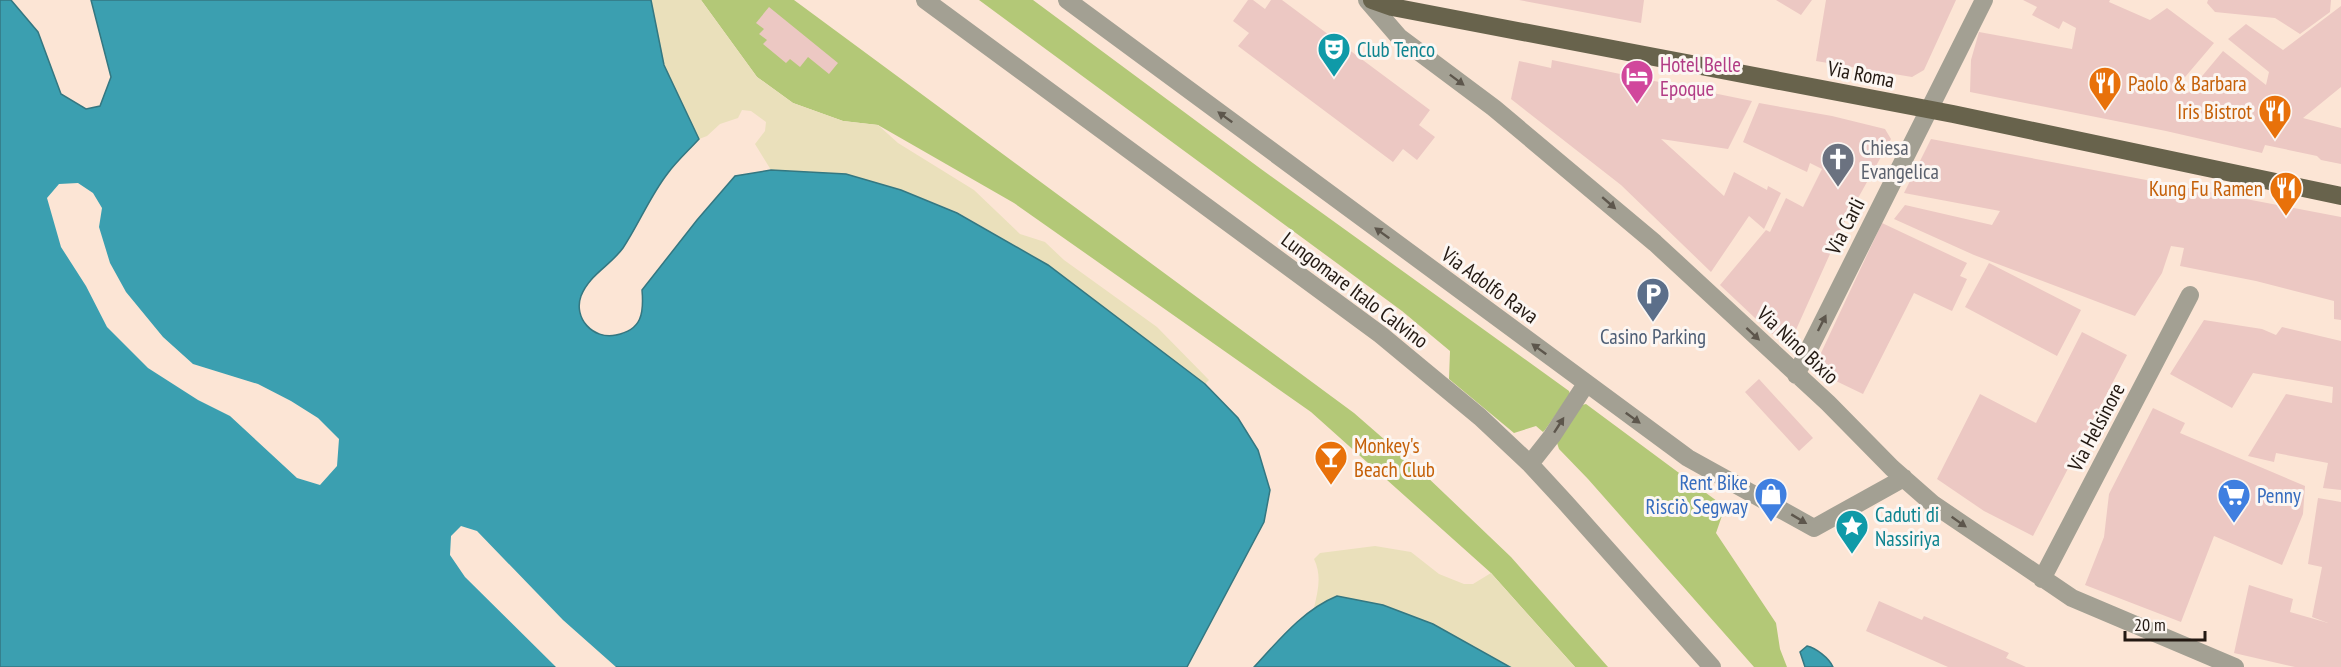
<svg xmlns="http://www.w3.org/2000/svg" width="2341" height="667" viewBox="0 0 2341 667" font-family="'PT Sans Narrow',sans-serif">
<rect width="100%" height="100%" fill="#fce5d5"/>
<path fill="#b3c877" d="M701,0H794L1354,413L1424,474L1511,557L1608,667H1575L1491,573L1311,412L1014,203L878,125L843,121L793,103L757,77Z
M979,0H1033L1261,169L1569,391L1570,394L1545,430L1543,432L1536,426L1514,433L1449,379L1450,351L1402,311Z
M1586,404L1725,507L1716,533L1776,623L1780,649L1787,667H1754L1588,479L1559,449L1557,443L1582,405Z"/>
<path fill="#eae0bb" d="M651,0H701L757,77L793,103L843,121L878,125L898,143L974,190L1020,234L1045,242L1064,260L1157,327L1209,380L1205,384L1048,265L957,212L901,190L846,174L771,170L755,144L765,131L766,122L751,111L742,110L738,118L720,124L707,136L699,139L664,65Z
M1375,546L1411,552L1439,574L1464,584H1473L1491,573L1575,667H1510L1433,624L1410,616L1314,608C1318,590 1322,576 1314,559L1320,553Z"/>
<path fill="#3b9fb0" stroke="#347781" stroke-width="1.5" d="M0,0H11L38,32L61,94L86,109L100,106L111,77L91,0H651L664,65L699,139C689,150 677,161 668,173C650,196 639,224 623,248C610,266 589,275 581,296C573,318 593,340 616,335C642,330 644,313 642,290L697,220L735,176L771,170L846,174L901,190L957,213L1048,265L1205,384L1238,418L1258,450L1270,490L1264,522L1187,667H0Z
M1337,596L1383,605L1433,624L1510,667H1254C1279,640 1303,610 1337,596Z
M1807,646C1816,648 1829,658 1833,667H1805L1800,652Z"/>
<path fill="#fce5d5" d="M78,183L93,193L102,208L99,227L110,263L126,292L163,337L193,364L258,384L291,401L318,418L339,439L337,466L320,485L297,478L230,416L198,400L148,368L107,327L86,286L61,247L47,198L59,184Z
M461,526L477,531L563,620L616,667H556L465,577L450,555L451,536Z"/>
<path fill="#ecc8c3" d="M1248,0H1253L1265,9L1271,0H1282L1430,110L1419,125L1435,137L1417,160L1403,149L1393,162L1238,46L1249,33L1233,21Z
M1519,0H1644L1641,23Z
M1776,0H1812L1801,15Z
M1826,0H1956L1924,70L1912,77L1816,61Z
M2023,0H2110L2109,2L2150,20L2167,8L2214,43L2174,90L2188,93L2223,51L2266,85L2269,72L2228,39L2246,24L2283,50L2341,6V87L2303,118L2341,128V164L2321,160L2317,156L2265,145L2262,153L2166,131L1970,92L1971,60L1979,32L2072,49L2076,28L2063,21L2059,29L2032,15L2037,7Z
M2208,0H2331L2330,12L2300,34L2275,18L2215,12L2207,3Z
M769,7L838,63L829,74L808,57L800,67L790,59L786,63L763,44L767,40L759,34L764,29L756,23Z
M1552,60L1752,101L1728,149L1661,139L1724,196L1734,172L1767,190L1768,186L1781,193L1764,229L1749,216L1711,272L1621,185L1511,99L1519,61L1551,68Z
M1759,103L1832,116L1885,129L1891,139L1843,225L1795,332L1772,334L1720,285L1766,230L1770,232L1786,198L1803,207L1822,169L1810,163L1807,172L1743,142Z
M1931,139L2341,217V320L2334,319V301L2256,281L2180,266L2184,248L2171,246L2162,273L2135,316L1974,255L1894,219L1905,205L1992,225L2000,211L1904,193Z
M1882,223L1967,263L1960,276L1967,279L1952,311L1914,293L1863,394L1813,370Z
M1989,263L2081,310L2057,356L1965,307Z
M2204,320L2262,329L2276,335L2282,327L2341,341V490L2323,488L2328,463L2276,453L2274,462L2248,456L2286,394L2332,403L2333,387L2253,373L2232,408L2170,374Z
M2082,332L2127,355L2033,536L1984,511L1937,479L1980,394L2036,423Z
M1759,379L1813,438L1799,451L1745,392Z
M2153,408L2185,423L2180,433L2305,486L2303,514L2282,565L2214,536L2181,622L2085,585L2104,537L2109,494Z
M2318,498L2341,502V667H2295L2234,653L2249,585L2293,599L2290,612L2328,623L2312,617L2322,567L2308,564Z
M1879,601L1922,620L1924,616L2009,653L2006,658L2026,667H1948L1866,631Z"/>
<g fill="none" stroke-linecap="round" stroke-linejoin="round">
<path stroke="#a3a093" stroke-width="18" d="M925,0L1381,335L1480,417L1530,464L1565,502L1712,667
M1067,0L1688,458L1814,528L1904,478
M1367,0L1399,37L1494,108L1655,243L1828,403L1892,468L1933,504L2072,598L2235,667
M1796,375L1984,0
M1530,464L1552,436L1586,384
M2042,579L2190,295"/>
<path stroke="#68634c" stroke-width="18" d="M1372,0L1392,7L1953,114L2341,196"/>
</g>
<defs><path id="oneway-solid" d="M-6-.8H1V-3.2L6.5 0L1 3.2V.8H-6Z" transform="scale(1.5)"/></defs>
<g fill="#5d564c">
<use href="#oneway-solid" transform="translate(1457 80) rotate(37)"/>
<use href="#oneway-solid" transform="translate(1225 117) rotate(-144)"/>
<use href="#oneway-solid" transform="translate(1609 203) rotate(41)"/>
<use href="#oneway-solid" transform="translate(1382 233) rotate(-144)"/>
<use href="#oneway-solid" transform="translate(1822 323) rotate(-63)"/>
<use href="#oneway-solid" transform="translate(1753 334) rotate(43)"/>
<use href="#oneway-solid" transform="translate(1539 349) rotate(-144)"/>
<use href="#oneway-solid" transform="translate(1633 418) rotate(36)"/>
<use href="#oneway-solid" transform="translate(1559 425) rotate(-57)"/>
<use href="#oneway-solid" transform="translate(1799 519) rotate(31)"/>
<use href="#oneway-solid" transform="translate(1959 522) rotate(35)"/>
</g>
<defs>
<g id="theatre-pin" transform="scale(1.725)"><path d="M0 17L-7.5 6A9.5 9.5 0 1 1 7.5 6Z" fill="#0f9aa8" stroke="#fcf6f2"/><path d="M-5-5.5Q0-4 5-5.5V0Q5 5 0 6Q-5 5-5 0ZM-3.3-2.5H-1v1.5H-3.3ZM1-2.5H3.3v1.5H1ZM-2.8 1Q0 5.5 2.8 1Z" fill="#fff"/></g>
<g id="hotel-pin" transform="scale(1.725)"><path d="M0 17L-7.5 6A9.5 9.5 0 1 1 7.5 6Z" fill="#d1479c" stroke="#fcf6f2"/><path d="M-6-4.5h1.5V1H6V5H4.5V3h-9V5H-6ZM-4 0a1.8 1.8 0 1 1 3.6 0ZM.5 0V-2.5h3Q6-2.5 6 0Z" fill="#fff"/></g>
<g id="restaurant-pin" transform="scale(1.725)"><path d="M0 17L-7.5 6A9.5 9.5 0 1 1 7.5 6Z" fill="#e8710a" stroke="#fcf6f2"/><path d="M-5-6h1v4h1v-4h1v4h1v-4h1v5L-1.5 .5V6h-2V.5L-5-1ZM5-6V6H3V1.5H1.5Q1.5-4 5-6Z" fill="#fff"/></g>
<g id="church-pin" transform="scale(1.725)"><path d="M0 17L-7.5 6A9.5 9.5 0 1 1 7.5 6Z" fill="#6b7280" stroke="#fcf6f2"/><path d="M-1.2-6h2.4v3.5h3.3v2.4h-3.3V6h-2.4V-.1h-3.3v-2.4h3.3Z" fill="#fff"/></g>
<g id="parking-pin" transform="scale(1.725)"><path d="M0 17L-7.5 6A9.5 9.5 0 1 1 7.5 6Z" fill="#5c6f8a" stroke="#fcf6f2"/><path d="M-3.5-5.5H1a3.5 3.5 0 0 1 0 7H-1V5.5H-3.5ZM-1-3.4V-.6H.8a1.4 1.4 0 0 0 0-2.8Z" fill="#fff"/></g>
<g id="bar-pin" transform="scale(1.725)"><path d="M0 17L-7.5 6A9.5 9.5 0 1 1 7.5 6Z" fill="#e8710a" stroke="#fcf6f2"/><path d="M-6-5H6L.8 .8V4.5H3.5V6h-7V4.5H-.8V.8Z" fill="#fff"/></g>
<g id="shop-pin" transform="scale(1.725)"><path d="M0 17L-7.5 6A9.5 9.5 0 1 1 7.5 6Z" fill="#3f7fe0" stroke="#fcf6f2"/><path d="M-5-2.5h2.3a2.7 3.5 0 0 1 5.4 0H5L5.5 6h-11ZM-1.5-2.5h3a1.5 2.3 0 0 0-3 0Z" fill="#fff"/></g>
<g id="supermarket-pin" transform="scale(1.725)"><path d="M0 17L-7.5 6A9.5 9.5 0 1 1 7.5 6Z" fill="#3f7fe0" stroke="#fcf6f2"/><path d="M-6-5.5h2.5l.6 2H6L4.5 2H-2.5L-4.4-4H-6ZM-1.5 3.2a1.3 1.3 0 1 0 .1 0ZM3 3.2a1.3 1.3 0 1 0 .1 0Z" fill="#fff"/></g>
<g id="sight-pin" transform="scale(1.725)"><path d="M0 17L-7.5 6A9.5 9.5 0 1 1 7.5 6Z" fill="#0f9aa8" stroke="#fcf6f2"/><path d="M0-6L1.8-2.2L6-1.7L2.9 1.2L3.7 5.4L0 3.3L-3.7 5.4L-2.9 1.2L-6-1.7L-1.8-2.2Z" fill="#fff"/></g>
</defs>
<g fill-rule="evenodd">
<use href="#theatre-pin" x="1334" y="49"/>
<use href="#hotel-pin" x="1637" y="76"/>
<use href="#restaurant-pin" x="2105" y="83"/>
<use href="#restaurant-pin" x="2275" y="111"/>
<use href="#church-pin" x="1838" y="159"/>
<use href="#restaurant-pin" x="2286" y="188"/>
<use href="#parking-pin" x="1653" y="294"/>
<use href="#bar-pin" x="1331" y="457"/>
<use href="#shop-pin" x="1771" y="494"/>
<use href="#supermarket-pin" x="2234" y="495"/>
<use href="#sight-pin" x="1852" y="526"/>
</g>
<g text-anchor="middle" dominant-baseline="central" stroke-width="6" stroke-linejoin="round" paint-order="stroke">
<g font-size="21" fill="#0d838f" stroke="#fcf6f2" text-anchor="start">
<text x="1357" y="49">Club Tenco</text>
<text x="1875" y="514">Caduti di<tspan x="1875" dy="24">Nassiriya</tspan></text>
</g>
<g font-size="21" fill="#b23c85" stroke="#fcf6f2" text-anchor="start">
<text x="1660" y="64">Hotel Belle<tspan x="1660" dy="24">Epoque</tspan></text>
</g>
<g font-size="21" fill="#231912" stroke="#fcf6f2">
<text transform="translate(1861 74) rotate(11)">Via Roma</text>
<text transform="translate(1845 226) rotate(-63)">Via Carli</text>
<text transform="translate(1490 285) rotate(36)">Via Adolfo Rava</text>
<text transform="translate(1355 290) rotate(37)">Lungomare Italo Calvino</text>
<text transform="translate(1798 345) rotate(43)">Via Nino Bixio</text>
<text transform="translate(2096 427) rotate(-62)">Via Helsinore</text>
</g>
<g font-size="21" fill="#c56008" stroke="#fcf6f2" text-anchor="start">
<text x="2128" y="83">Paolo &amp; Barbara</text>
<text x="2252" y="111" text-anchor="end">Iris Bistrot</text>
<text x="2263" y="188" text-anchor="end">Kung Fu Ramen</text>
<text x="1354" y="445">Monkey's<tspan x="1354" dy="24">Beach Club</tspan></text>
</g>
<g font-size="21" fill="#5b616d" stroke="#fcf6f2" text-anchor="start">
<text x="1861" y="147">Chiesa<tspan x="1861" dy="24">Evangelica</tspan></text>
</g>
<g font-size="21" fill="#4e5e75" stroke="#fcf6f2">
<text x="1653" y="336">Casino Parking</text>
</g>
<g font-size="21" fill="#366cbe" stroke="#fcf6f2" text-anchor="end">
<text x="1748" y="482">Rent Bike<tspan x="1748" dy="24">Risciò Segway</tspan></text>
<text x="2257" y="495" text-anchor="start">Penny</text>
</g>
</g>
<path d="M2125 631v9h80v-9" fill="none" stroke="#231912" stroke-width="3"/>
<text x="2134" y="631" font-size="18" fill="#231912" stroke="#fcf6f2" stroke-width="4.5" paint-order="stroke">20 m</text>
</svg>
